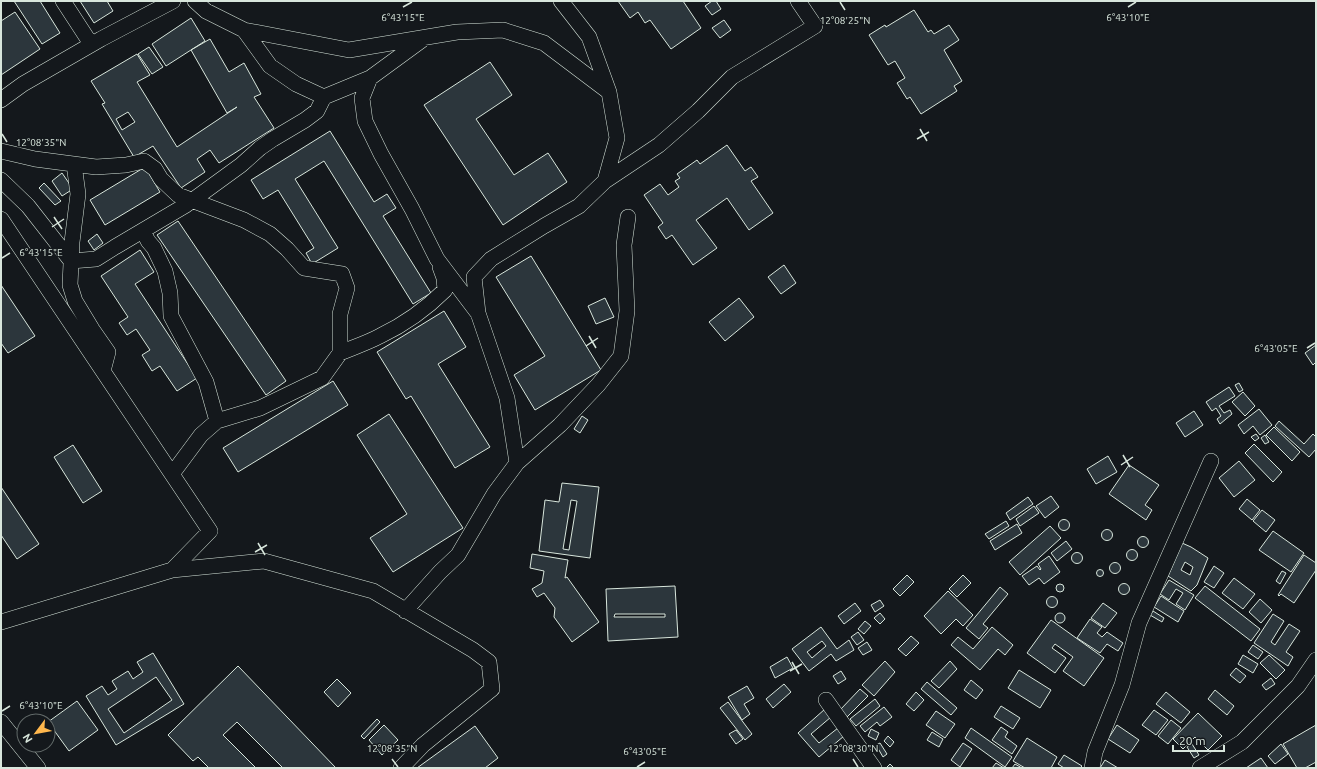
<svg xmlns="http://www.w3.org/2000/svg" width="1317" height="769" viewBox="0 0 1317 769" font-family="Ubuntu,sans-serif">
<rect width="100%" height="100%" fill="#14181c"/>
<path fill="#2c363c" stroke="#d8e6dc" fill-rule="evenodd" d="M14,1H40L60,33L42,44Z
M80,1H107L113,11L94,23Z
M618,1H683L701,28L671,49L650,20L645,23L638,12L630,18Z
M712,1H716L721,9L712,15L705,6Z
M914,10L928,32L931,30L934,34L949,25L959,40L944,50L962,81L954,86L957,91L921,114L910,97L907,99L897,83L905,78L895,61L888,65L869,35L885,25L886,27Z
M15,12L40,49L1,75V21Z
M191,18L205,41L166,66L152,44Z
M724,20L731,30L720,38L712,28Z
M210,39L229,72L244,63L261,94L254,97L274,128L219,163L210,150L197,159L205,172L181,188L153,146L134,157L102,104L105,103L91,81L137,54L150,75L137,82L177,147L237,107L227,113L191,50ZM128,112L135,122L122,130L116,119Z
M149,47L163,67L152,74L138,54Z
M490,62L512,95L476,119L514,175L548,153L567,182L503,225L424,105Z
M330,131L374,202L387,194L396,208L383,216L431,293L413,304L324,161L295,179L338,248L312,264L306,253L314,248L278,190L263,199L251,180Z
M727,145L745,171L751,167L758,177L751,181L773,213L749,230L727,198L696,220L717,248L693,265L672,235L666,239L658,227L663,223L644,195L660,184L668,195L679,187L675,181L680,178L677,174L697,160L700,164Z
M145,167L160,192L105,225L90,200Z
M62,173L73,189L62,196L52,181Z
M44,183L61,201L55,205L39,188Z
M178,221L286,381L266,395L157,235Z
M97,234L103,243L94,250L88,241Z
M140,250L154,272L135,284L197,378L177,391L160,366L152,371L142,355L150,350L136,329L127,335L119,323L128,317L101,276Z
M531,256L601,370L535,410L514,375L545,356L496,277Z
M784,265L796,283L781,294L768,277Z
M1,285L35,336L8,353L1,343Z
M605,298L614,317L596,324L588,306Z
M739,298L754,317L725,341L709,322Z
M444,311L466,347L438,364L490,447L455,468L411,396L406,399L377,352Z
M1316,345V362L1313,365L1305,353Z
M333,381L348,405L238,472L223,448Z
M1239,383L1243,390L1239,392L1235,385Z
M1229,387L1235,396L1219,406L1224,413L1230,410L1232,414L1220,424L1217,419L1221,416L1216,408L1212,411L1206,402Z
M1243,392L1255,406L1245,416L1232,402Z
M1259,409L1272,425L1260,435L1253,426L1244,434L1238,425Z
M1194,411L1203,425L1185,437L1176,423Z
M389,414L463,528L393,572L370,538L407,514L357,435Z
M582,416L588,420L580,433L574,429Z
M1279,421L1304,444L1313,434L1316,437V449L1309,457L1275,426Z
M1274,427L1300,452L1292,461L1266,435Z
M1256,434L1259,438L1255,441L1251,437Z
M1265,435L1269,442L1265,444L1261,438Z
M1254,444L1282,472L1273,482L1245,453Z
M73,445L102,491L83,503L54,457Z
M1108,456L1117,472L1096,484L1087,469Z
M1239,461L1255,480L1234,497L1219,478Z
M1129,465L1159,485L1145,505L1152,510L1146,520L1109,494Z
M562,483L599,487L590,558L539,551L545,500L559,502ZM571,500L577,501L569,550L563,549Z
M1,487L39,544L17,559L1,535Z
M1051,496L1059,507L1045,518L1036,506Z
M1028,497L1033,504L1010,520L1006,513Z
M1247,499L1260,510L1252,520L1239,509Z
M1034,506L1039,513L1020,526L1016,519Z
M1262,510L1275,520L1266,532L1253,521Z
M1058.5 525a5.5 5.5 0 1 1 11 0a5.5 5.5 0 1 1-11 0Z
M1006,521L1009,526L989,539L985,534Z
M1017,524L1022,533L995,550L990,541Z
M1050,526L1061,538L1020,575L1009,562Z
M1101.5 535a5.5 5.5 0 1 1 11 0a5.5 5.5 0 1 1-11 0Z
M1273,531L1304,553L1291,572L1259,550Z
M1137.5 542a5.5 5.5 0 1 1 11 0a5.5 5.5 0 1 1-11 0Z
M1066,541L1072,549L1057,561L1051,553Z
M1182,543L1191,547L1208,558L1197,585L1191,591L1168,576ZM1185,562L1193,567L1190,575L1181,570Z
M1126.5 555a5.5 5.5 0 1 1 11 0a5.5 5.5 0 1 1-11 0Z
M1071.5 558a5.5 5.5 0 1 1 11 0a5.5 5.5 0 1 1-11 0Z
M532,554L568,560L565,578L567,577L599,622L572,642L554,617L555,608L544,593L537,597L532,589L542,583L544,571L530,568Z
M1304,555L1316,563V570L1294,603L1281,594L1279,596L1278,595Z
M1049,556L1060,572L1044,584L1039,578L1029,585L1022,576L1037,566L1040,570L1041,569L1038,564Z
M1109.5 568a5.5 5.5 0 1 1 11 0a5.5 5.5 0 1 1-11 0Z
M1214,566L1224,573L1214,588L1204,582Z
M1096.5 573a3.5 3.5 0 1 1 7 0a3.5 3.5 0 1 1-7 0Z
M1282,571L1286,573L1280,584L1276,581Z
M907,575L914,582L900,596L893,589Z
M963,575L971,583L957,597L949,589Z
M1234,578L1255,594L1243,609L1222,593Z
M1169,580L1194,595L1185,610L1176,604L1183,593L1176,589L1169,600L1160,594Z
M1118.5 589a5.5 5.5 0 1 1 11 0a5.5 5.5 0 1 1-11 0Z
M1056 588a4 4 0 1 1 8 0a4 4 0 1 1-8 0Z
M675,586L678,637L608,641L606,589ZM615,614H665V617H614Z
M1205,586L1260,629L1251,641L1195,598Z
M1000,587L1008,594L983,624L988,628L979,639L966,628Z
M948,591L973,615L963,626L956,619L941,634L924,616Z
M1161,596L1184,611L1178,622L1154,607Z
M1046.5 602a5.5 5.5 0 1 1 11 0a5.5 5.5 0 1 1-11 0Z
M1260,599L1272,610L1261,623L1249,612Z
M880,600L884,606L875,612L871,605Z
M855,603L861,611L844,624L838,616Z
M1103,603L1117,613L1105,628L1091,618Z
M1153,611L1164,618L1162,622L1150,615Z
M1055 618a5 5 0 1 1 10 0a5 5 0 1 1-10 0Z
M880,613L885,619L880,624L874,618Z
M1273,614L1284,621L1271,642L1275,645L1289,624L1300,631L1286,652L1293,657L1288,666L1254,643Z
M1090,619L1102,627L1097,633L1102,637L1107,632L1123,643L1118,651L1107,644L1100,653L1077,638Z
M1051,620L1104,658L1084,686L1063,671L1073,657L1055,644L1052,648L1066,658L1055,673L1027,653Z
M865,621L871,626L864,634L858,629Z
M821,627L837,649L849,640L854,650L836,661L831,654L809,671L792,649ZM822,641L826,646L812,658L807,652Z
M992,627L1013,645L1005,655L998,649L980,670L951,645L958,637L973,649Z
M858,632L864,640L857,645L851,637Z
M911,636L919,643L906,656L898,649Z
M867,642L872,650L863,655L858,648Z
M1253,645L1263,652L1258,659L1248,652Z
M153,653L184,704L116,745L86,696L102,686L108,695L117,689L112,681L128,671L133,679L143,672L137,662ZM156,677L172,700L124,733L108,709Z
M1243,655L1258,664L1253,673L1238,664Z
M1269,655L1285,670L1276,679L1260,663Z
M787,657L793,668L775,678L770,667Z
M885,661L895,672L874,696L862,685Z
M950,661L957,669L939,688L931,681Z
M238,666L336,768H283L237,722L223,735L256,768H209L198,757L193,761L168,735Z
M1236,668L1246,676L1240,683L1230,675Z
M1019,670L1051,690L1040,708L1008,688Z
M841,671L846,679L838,684L833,676Z
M1271,678L1275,684L1266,690L1262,685Z
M337,679L351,693L338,707L324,692Z
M971,680L983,690L976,699L964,690Z
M927,682L957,708L951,715L921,689Z
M784,684L791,692L773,708L766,699Z
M747,686L754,698L744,704L750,714L742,720L728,697Z
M860,689L868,696L847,717L840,710Z
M1215,690L1234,706L1227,715L1208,699Z
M916,692L924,700L914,711L906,704Z
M1166,692L1190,712L1181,723L1156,704Z
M875,699L880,706L856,726L850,719Z
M77,701L98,730L69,751L48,722Z
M728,702L752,734L745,740L720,708Z
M1001,706L1020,718L1013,729L994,717Z
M884,707L892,717L880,726L877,722L865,732L860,726Z
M825,709L831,717L811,734L819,743L838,728L844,736L819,757L798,733Z
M1154,710L1168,720L1156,735L1142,725Z
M936,711L955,724L945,738L926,725Z
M1198,713L1222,736L1208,750L1195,737L1183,749L1173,739Z
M377,719L380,722L364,739L361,736Z
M1171,720L1181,728L1168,744L1158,736Z
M384,725L398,740L382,755L369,740Z
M1117,725L1139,740L1130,753L1108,739Z
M1316,725V762L1305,768H1297L1283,744Z
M475,726L498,758L485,768H417Z
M1001,727L1008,732L1005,737L1017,746L1012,754L992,740Z
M971,728L1012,757L1005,767L965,738Z
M871,729L879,733L876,740L868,736Z
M736,730L743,739L736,744L729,734Z
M932,732L943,739L939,747L927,740Z
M888,736L894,742L890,747L884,741Z
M1027,738L1057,757L1051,768H1025L1013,761Z
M880,743L887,754L883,757L876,745Z
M963,743L972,749L960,767L951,760Z
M1192,744L1199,755L1194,758L1187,747Z
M1281,744L1288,754L1275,764L1268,756Z
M1064,755L1082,766L1080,768H1064L1058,764Z
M1261,758L1268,768H1246Z
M1105,760L1118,768H1100Z
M996,763L1004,768H992Z
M890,764L894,768H886Z
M1015,764L1022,768H1012Z"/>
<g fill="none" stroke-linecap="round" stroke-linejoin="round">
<g stroke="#d8e6dc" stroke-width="16">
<path id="minor" d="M63,1L91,44
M195,1L206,11L244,30L349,50L457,32L503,30L544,43L609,92
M561,1L589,37L609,92L617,138L605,181
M244,30L270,66L296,84L324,97L370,78
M422,40L370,78L362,98L365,121L381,154L412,209L437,259L477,312
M1,100L23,84L101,39L173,1
M1,151L35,159L96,167L126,165L144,161L155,169L161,179L178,195L244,220L270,234L287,249L304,268L342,274L347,288L340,314V353L322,378L260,408L217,421L201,435L172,474
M74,164L78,194L72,242L70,285L75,301L92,329L108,352L103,371
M1,180L28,206L71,261L96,259L115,247L186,205L241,165L260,148L273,139L305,120L317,111L324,97
M1,219L210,531L172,570L1,622
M143,231L148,241L154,248L165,271L170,293L171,316L206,382L217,421
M340,353C354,347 367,343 380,336C403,325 427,308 445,290L444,278L440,267
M517,463L560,425L598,385L621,356L627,311L624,245L628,217
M172,570L264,561L373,591L473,650L489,662L492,689L423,745L401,768
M405,611L440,572L458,555L494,494L517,463L507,398L478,313L474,277L491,259L544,226L579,206L605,181L659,145L698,111L732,77L815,26L798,1
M826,700L874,768
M1,722L38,768
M1092,768L1095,752L1122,685L1139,623L1211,461
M1200,768L1242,742L1298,686L1316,660"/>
</g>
<use href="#minor" stroke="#14181c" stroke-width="15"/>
</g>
<path fill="none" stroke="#d8e6dc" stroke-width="1.5" d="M840,2L845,10M403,7L412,2M1128,7L1136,2M920,129L927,141M2,134L7,142M917,139L929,132M54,217L62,229M52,227L64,219M2,258L10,253M589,336L596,348M586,346L598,338M1307,348L1315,343M1123,455L1130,467M1121,465L1133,457M258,543L265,555M255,552L267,545M792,662L799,674M790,671L802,664M2,711L10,706M392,759L398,767M853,759L858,767M637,767L645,762"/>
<g font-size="10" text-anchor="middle" fill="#d8e6dc" stroke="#14181c" stroke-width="3" stroke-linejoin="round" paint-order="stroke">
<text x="403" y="21">6°43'15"E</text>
<text x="1128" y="21">6°43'10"E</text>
<text x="845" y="24">12°08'25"N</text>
<text x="41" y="146">12°08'35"N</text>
<text x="41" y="256">6°43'15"E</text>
<text x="1276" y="352">6°43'05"E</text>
<text x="41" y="709">6°43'10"E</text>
<text x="392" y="752">12°08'35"N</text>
<text x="853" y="752">12°08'30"N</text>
<text x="645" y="755">6°43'05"E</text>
</g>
<rect width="1317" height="769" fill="none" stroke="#d8e6dc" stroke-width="4"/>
<g transform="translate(36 733) rotate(238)"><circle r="19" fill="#14181c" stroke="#626a69"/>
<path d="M0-3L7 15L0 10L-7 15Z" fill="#ffb74d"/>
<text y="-6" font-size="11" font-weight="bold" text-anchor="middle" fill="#d8e6dc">N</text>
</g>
<path d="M1173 745v6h51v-6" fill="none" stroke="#d8e6dc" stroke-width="2"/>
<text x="1179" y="745" font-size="12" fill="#d8e6dc" stroke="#14181c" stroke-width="3" paint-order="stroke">20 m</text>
</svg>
